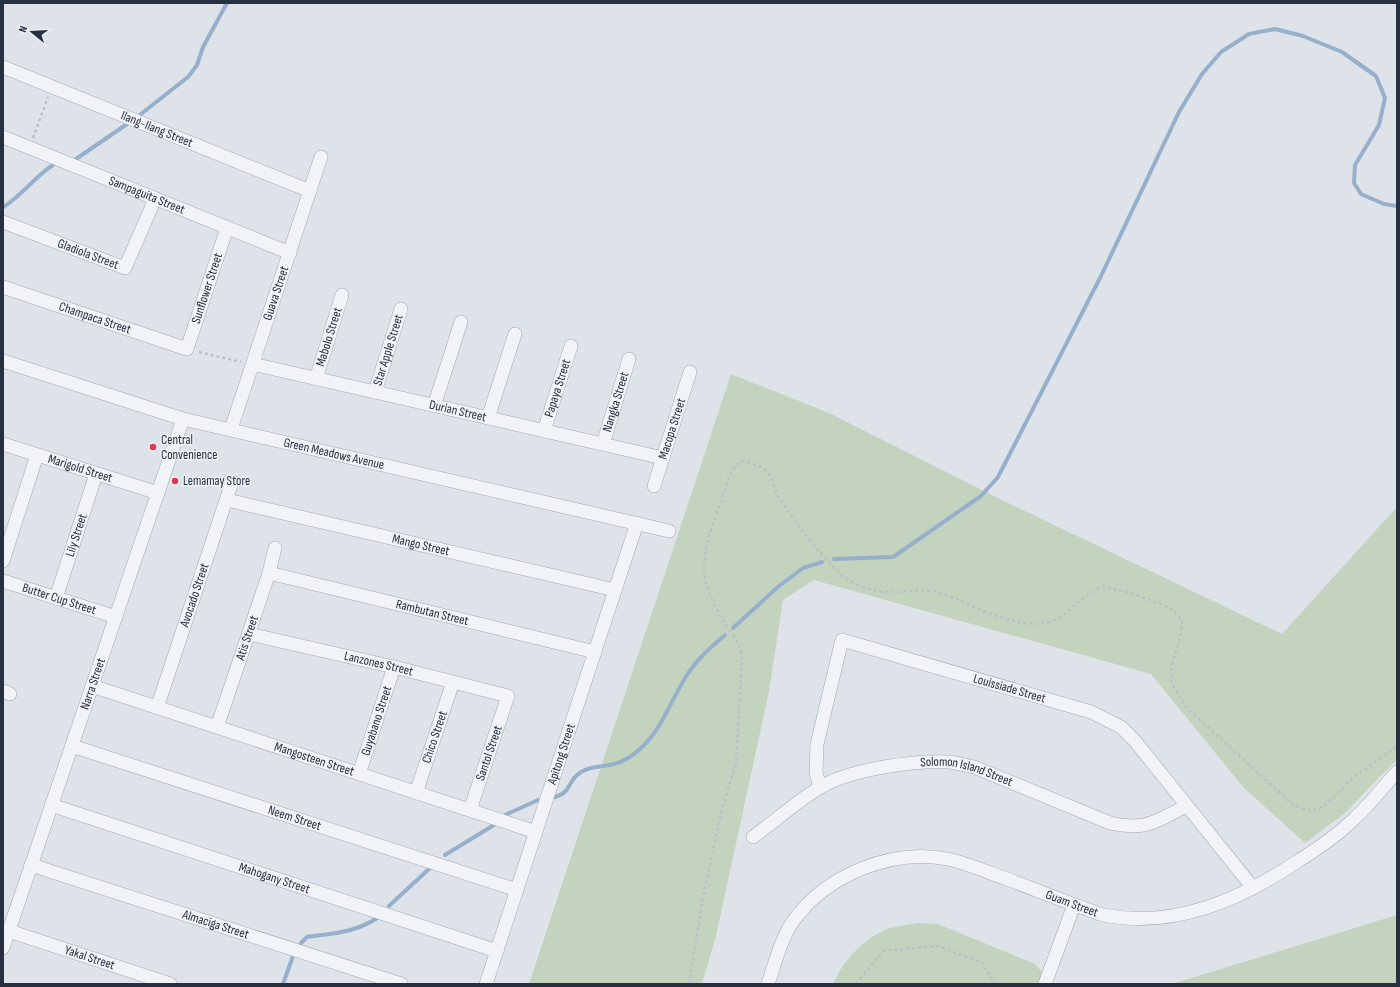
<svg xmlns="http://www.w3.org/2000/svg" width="1400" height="987" viewBox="0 0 1400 987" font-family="'Sofia Sans Condensed',sans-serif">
<rect width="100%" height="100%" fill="#dee2e9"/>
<path fill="#c4d3be" d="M731,374L829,413L1002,500L1282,634L1397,507V759L1344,814L1305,843L1244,788L1151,674L814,580L783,600L769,691L716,936L702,984H529Z
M1397,915V984H1172Z
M918,923L938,924L1035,964L1052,984H833C843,961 863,939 887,929C897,926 908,925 918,923Z"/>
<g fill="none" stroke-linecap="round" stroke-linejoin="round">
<path stroke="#96b0cb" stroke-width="4" d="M141,114L188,77L197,65L203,47L227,3
M76,159L127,124
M3,207C22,196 34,177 53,165
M834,559L893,557L981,496L998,477L1101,276L1179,112L1202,74L1221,52L1249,34L1275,29L1303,36L1342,52L1376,76L1385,98L1379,125L1355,165L1354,183L1361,194L1384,204L1397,206
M733,628L779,586L803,568L822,562
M550,798C574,794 565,782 581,772C591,766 600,767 610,765C622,763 634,755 642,747C662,729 672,698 687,675C697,659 711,647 725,635
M505,815L538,800
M445,855L494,825
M389,906L430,868
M301,943L307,937C335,933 356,933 380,916
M283,984L293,956"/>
<g stroke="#a3a9b3" stroke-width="14">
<g id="minor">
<path id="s1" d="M3,67L310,191"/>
<path id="s2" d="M3,137L290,253"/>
<path id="s3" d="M3,222L125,268L155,199"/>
<path id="s4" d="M3,287L187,349L227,228"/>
<path id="s5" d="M3,361L183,419L669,531"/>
<path id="s6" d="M253,364L663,458"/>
<path id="s7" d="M316,379L342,295"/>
<path id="s8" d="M375,392L401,309"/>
<path d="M434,406L461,322"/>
<path d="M488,418L515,334"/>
<path id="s9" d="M231,429L321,157"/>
<path id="s10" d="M544,431L571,346"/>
<path id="s11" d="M3,444L158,493"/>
<path id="s12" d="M603,444L629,359"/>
<path id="s13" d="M654,486L690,372"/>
<path id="s14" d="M227,500L615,590"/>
<path d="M3,561L37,455"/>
<path id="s15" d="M269,573L595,652"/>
<path id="s16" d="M3,581L116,617"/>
<path id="s17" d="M56,598L96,474"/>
<path id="s18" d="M249,634L394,667L508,696L470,810"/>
<path id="s19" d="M92,686L536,832"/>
<path d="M3,691L10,694"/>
<path id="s20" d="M157,708L232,482"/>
<path id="s21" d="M217,727L269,573L275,548"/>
<path id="s22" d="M72,746L517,890"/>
<path id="s23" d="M359,774L394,667"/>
<path id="s24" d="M820,787L816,773L817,744L842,640L1091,712L1121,727L1135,741L1253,888"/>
<path id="s25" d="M416,793L453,682"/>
<path id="s26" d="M51,805L497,951"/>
<path id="s27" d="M753,837C775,821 796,802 819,788C850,769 915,760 950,762C958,763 967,766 974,767L1110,823C1146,831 1155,822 1186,806"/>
<path id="s28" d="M31,865L401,984"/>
<path id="s29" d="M9,931L170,984"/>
<path id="s30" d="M3,948L183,419"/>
<path id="s31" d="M486,984L637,523"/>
<path id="s32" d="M768,984C775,963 781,938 794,920C827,875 892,848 947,859C967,863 987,872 1007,879C1039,891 1071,904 1103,915C1174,929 1240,900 1298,861C1319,848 1339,834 1356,817C1371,803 1383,787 1397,772"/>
<path d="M1045,984L1074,905"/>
</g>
</g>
<path stroke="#bcc0c8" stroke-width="2.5" stroke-dasharray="3 3" stroke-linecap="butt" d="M33,138L48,97
M199,352L241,362
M689,984L704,892L721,813L736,763L742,658C741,640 726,628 718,612C711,598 703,582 704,566C705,540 720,504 728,480L732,470L741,461C749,461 760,465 766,471C774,478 773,488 779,497C795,523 816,549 837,571C851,584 873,593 892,592C909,592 925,588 940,593C974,604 1025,638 1061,617C1068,612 1075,605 1082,599C1088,594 1096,590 1102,586L1133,594L1171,608L1182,620L1181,634L1171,669L1172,684L1186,707L1293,805L1310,811L1323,807L1354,777L1397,746
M856,984L883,951L939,946L982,963L995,984"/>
<use href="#minor" stroke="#f1f3f7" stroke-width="13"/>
</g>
<g fill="#d73951" stroke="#edf1f6" stroke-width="1.5">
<circle cx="153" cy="447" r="4"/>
<circle cx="175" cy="481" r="4"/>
</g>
<g text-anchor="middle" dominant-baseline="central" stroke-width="3" stroke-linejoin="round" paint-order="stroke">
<g font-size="13" fill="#263041" stroke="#edf1f6">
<text stroke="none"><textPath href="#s1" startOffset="166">Ilang-Ilang Street</textPath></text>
<text stroke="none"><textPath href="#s2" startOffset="155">Sampaguita Street</textPath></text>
<text stroke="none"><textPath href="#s3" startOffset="91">Gladiola Street</textPath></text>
<text stroke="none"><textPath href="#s4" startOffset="258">Sunflower Street</textPath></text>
<text stroke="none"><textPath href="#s9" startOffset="143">Guava Street</textPath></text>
<text stroke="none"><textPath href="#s4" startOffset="97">Champaca Street</textPath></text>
<text stroke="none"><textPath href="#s7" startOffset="44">Mabolo Street</textPath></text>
<text stroke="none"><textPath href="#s8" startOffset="44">Star Apple Street</textPath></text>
<text stroke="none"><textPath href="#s10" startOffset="45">Papaya Street</textPath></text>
<text stroke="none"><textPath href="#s12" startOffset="44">Nangka Street</textPath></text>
<text stroke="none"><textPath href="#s6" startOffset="210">Durian Street</textPath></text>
<text stroke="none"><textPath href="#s13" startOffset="60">Macopa Street</textPath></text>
<text stroke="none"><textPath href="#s5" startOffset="344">Green Meadows Avenue</textPath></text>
<text stroke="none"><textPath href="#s11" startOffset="81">Marigold Street</textPath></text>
<text stroke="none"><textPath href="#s17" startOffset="66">Lily Street</textPath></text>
<text stroke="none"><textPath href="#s14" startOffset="199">Mango Street</textPath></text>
<text stroke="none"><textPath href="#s20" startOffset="119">Avocado Street</textPath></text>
<text stroke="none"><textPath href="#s16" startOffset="59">Butter Cup Street</textPath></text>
<text stroke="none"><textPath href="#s15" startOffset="168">Rambutan Street</textPath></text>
<text stroke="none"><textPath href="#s21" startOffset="94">Atis Street</textPath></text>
<text stroke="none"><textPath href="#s18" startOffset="133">Lanzones Street</textPath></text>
<text stroke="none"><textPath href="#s30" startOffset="279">Narra Street</textPath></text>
<text stroke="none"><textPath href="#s24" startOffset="325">Louissiade Street</textPath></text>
<text stroke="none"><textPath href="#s23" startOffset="56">Guyabano Street</textPath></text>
<text stroke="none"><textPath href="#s25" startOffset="59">Chico Street</textPath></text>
<text transform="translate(489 753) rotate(-71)">Santol Street</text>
<text stroke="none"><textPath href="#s31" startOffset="242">Apitong Street</textPath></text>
<text stroke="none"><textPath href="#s19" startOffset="234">Mangosteen Street</textPath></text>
<text stroke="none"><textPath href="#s27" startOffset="235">Solomon Island Street</textPath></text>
<text stroke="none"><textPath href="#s22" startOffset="234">Neem Street</textPath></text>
<text stroke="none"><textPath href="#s26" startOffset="235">Mahogany Street</textPath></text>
<text stroke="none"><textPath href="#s32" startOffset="375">Guam Street</textPath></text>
<text stroke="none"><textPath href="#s28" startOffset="194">Almaciga Street</textPath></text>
<text stroke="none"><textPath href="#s29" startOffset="85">Yakal Street</textPath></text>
</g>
<g font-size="13" fill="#263041" stroke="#edf1f6" text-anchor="start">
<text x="161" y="440">Central<tspan x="161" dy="15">Convenience</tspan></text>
<text x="183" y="481">Lemamay Store</text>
</g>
</g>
<rect width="1400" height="987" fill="none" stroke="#263041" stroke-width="8"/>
<g transform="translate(32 32) rotate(288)" stroke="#edf1f6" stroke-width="3" paint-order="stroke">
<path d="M0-3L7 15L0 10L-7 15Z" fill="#263041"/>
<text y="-6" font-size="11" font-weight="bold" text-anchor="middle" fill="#263041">N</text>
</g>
</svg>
